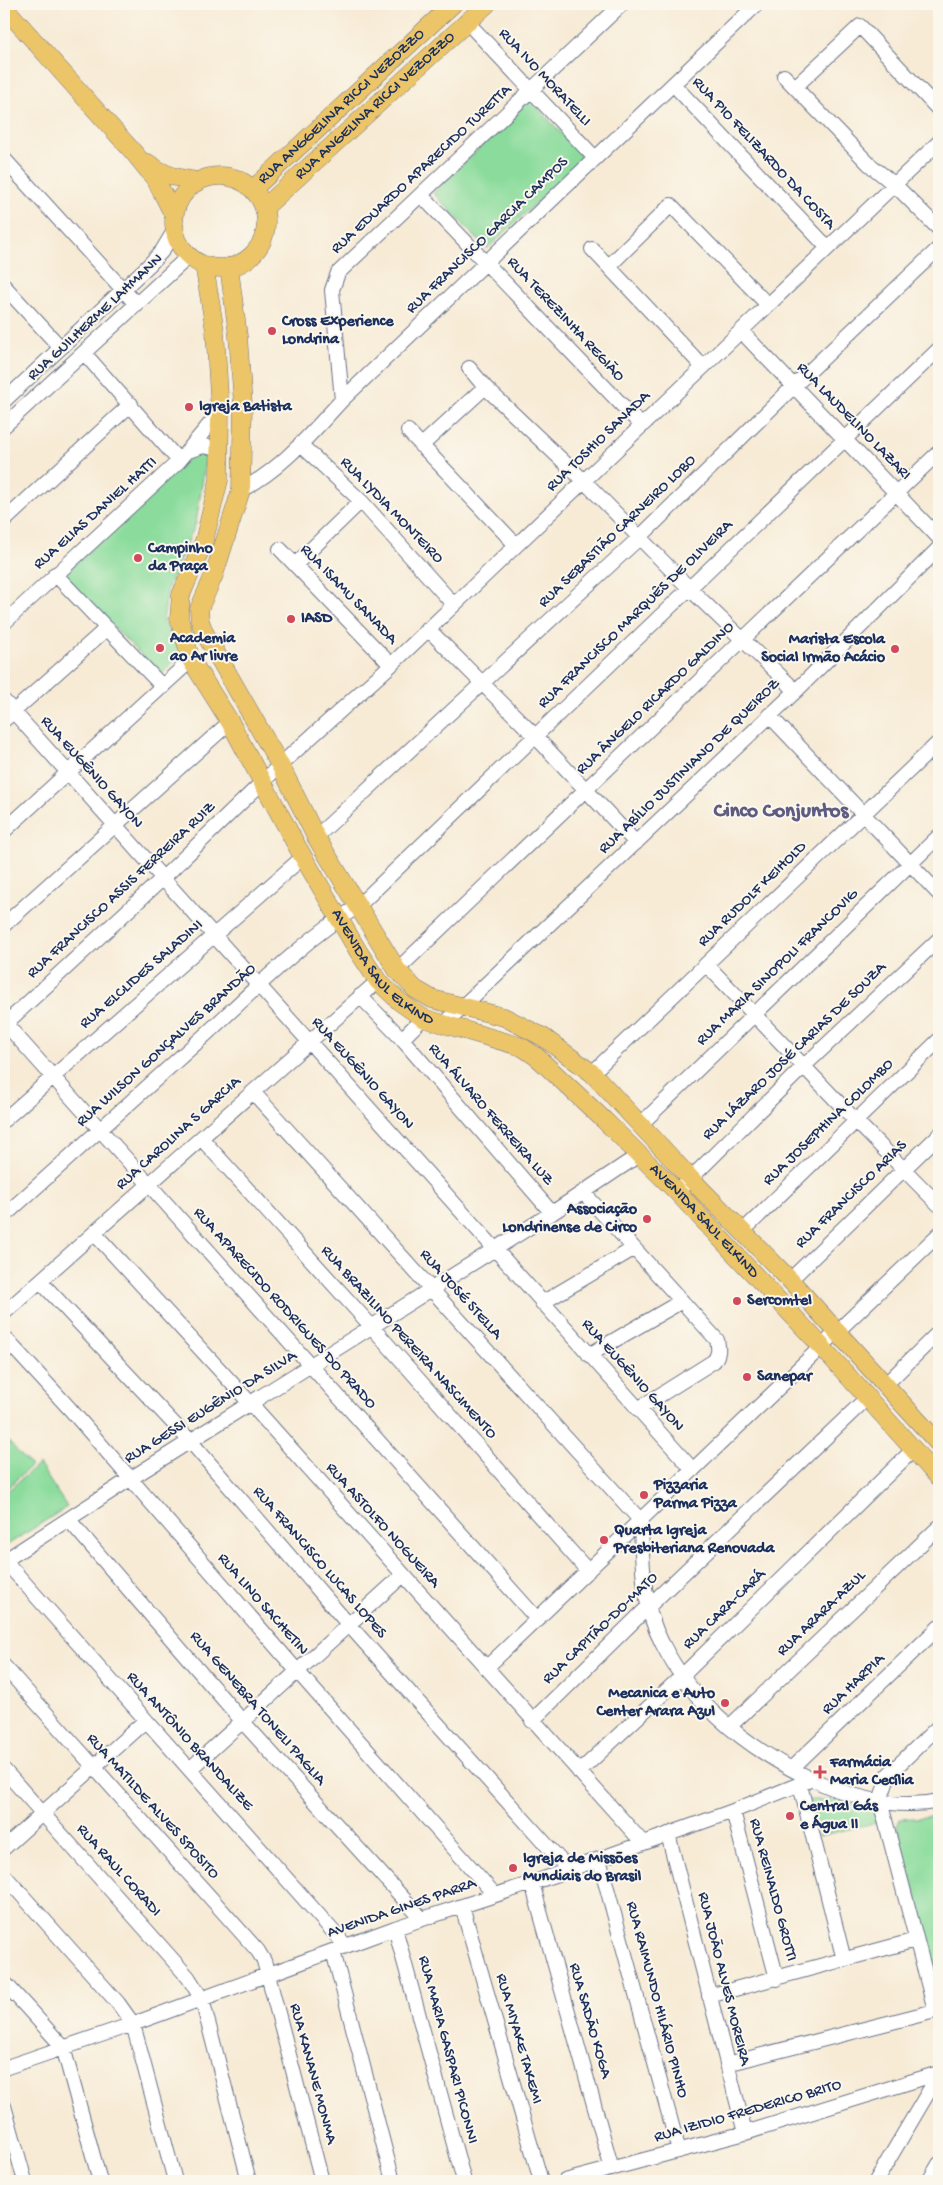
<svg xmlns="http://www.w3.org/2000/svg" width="943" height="2185" viewBox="0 0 943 2185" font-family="'Gochi Hand',sans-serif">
<rect width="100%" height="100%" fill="#fbf7ec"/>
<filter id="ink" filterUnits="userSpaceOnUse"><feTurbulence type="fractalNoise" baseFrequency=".02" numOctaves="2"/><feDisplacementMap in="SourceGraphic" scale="10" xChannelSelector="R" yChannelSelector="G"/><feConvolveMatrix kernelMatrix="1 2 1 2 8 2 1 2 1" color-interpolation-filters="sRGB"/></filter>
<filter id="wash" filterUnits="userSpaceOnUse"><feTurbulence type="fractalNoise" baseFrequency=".0096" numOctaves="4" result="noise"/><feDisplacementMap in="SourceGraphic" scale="20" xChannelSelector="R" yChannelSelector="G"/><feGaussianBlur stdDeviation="1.12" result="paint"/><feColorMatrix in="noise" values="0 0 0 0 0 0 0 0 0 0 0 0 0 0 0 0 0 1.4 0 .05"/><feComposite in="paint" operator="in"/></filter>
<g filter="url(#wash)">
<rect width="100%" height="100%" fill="#f7ebd6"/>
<path fill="#8bdc9c" stroke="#53867d" d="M530,99L584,158L487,249L433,193Z
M198,450L204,453L206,458L196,523L168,587L163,621L182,653L161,675L62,575Z
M4,1437L31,1466L4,1491Z
M39,1464L67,1507L4,1547V1494Z
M835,1799L874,1810L878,1822L819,1836L808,1800Z
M939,1816V1983L897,1826L900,1819Z"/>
</g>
<g filter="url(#ink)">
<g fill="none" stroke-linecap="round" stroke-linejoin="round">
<g stroke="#687188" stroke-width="16">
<path id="minor" d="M467,22L595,158
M784,76L869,164L895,185L939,229
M673,84L828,248
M795,87L860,26L939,110
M4,159L137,305
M421,195L642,426
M592,249L703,367
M609,266L671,205L768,305
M4,286L60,347
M741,331L939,538
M84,353L179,461
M469,368L485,387L584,481L690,589L796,691
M342,400L332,290L338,273L622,4
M4,401L149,265L162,251L174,231
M4,426L189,256
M408,431L516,545
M300,444L361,501L454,605
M421,446L485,387
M188,451L203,446L220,449
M241,490C281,470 312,432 342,400L757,4
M4,521L131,404
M280,549L391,665
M296,564L361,501
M55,574L163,687
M4,623L179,461L220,412
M428,629L535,736L636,843
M4,701L693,1470
M769,715L939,894
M4,720L107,628
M4,831L191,660
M316,837L639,538L794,386L939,248
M4,925L230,722
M706,964L856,1121L939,1205
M397,970L939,452
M360,996L402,1039L552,1213
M4,1022L538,1620
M444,1024L796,691L939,548
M4,1025L162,879L280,765L391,665L939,142
M402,1039L423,1018
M592,1073L939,742
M253,1092L641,1521
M4,1120L303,857
M640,1125L939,836
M201,1138L372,1327L588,1571
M677,1192L804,1066L939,939
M584,1193L717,1340C719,1349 719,1354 714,1361L638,1409
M4,1216C71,1156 138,1096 204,1036C251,993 303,940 357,907L939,349
M743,1231L939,1040
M94,1233L251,1404L643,1843
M790,1280L939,1135
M40,1281L191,1442L349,1625L569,1870
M542,1303L633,1249
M4,1313L378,981
M4,1337L70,1409L298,1672L495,1895
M589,1355L682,1301
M886,1384L939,1332
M69,1520L243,1722L422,1919
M641,1521C642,1562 642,1606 662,1643C676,1671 696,1697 719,1718C771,1766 867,1817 939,1801
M4,1561L130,1479L552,1213L639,1155
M5,1561L346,1946
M4,1666L258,1951L264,1961L268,1975L322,2181
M486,1668L939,1234
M532,1721L648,1607L868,1397
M729,1727L939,1527
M792,1768L939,1627
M190,1769L403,1575
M4,1770L188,1977L202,1999L249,2181
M579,1772L682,1676L914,1449
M800,1785L844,1960
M733,1811L777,1979
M668,1834L745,2133
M4,1848L146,1720
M599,1859L679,2151
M4,1875L118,2003L133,2024L175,2181
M532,1883L612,2169
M462,1906L541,2181
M395,1928L464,2181
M333,1951L393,2181
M4,1982L63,2047L100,2181
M709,1996L916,1940
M935,2010L880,1801L889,1774L939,1726
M727,2064L939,2010
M4,2068L133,2024L395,1928L532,1883L733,1811L810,1780
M4,2106L25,2181
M565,2181L745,2133L939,2073
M876,2181L939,2074
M929,2181L939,2164"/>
</g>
<g stroke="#687188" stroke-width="19">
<g id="major">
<path d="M4,7L135,154L156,180L174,216"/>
<path d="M148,163C165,176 177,178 198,181"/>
<circle cx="220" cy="222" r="46"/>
<path id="s1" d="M253,189L453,4"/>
<path id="s2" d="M264,208L487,4"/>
<path id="s3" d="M204,265L215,331L220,412L219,480L204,541L181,595L179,618L191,660L230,722L298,848L358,951L378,981L400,1002L423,1018L522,1047L537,1057L604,1120L677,1192L822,1347L939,1478"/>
<path d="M229,267L238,336L243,405L241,490L214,575L199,609L200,621L204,632L280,765L316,837L397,970L415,989L432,999L504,1017L543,1037L592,1073L690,1178L790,1280L939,1444"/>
</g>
</g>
<use href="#minor" stroke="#fff" stroke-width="14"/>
<use href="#major" stroke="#edc569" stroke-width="18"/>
</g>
</g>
<g fill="#d1495b" stroke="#fbf7ec" stroke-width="2">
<circle cx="272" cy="331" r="5"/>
<circle cx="189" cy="407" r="5"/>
<circle cx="138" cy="558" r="5"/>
<circle cx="291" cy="619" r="5"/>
<circle cx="160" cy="648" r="5"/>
<circle cx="895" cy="649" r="5"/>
<circle cx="647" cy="1219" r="5"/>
<circle cx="737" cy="1301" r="5"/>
<circle cx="747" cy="1377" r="5"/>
<circle cx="644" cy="1495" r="5"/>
<circle cx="604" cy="1540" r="5"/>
<circle cx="725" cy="1703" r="5"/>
<path d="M817.5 1764.5h5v5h5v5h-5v5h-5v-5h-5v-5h5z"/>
<circle cx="790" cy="1816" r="5"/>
<circle cx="513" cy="1868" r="5"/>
</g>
<g text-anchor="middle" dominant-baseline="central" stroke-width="4" stroke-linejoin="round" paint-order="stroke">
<g font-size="16" fill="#1b2f5e" stroke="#fbf7ec">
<text transform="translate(544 78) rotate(47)">RUA IVO MORATELLI</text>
<text stroke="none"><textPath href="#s2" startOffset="151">RUA ANGELINA RICCI VEZOZZO</textPath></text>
<text stroke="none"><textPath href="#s1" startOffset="121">RUA ANGGELINA RICCI VEZOZZO</textPath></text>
<text transform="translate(763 154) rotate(47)">RUA PIO FELIZARDO DA COSTA</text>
<text transform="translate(422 170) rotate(-43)">RUA EDUARDO APARECIDO TURETTA</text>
<text transform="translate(488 236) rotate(-44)">RUA FRANCISCO GARCIA CAMPOS</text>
<text transform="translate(96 318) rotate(-43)">RUA GUILHERME LAHMANN</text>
<text transform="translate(565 320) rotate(47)">RUA TEREZINHA REGIÃO</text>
<text transform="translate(853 422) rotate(46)">RUA LAUDELINO LAZARI</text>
<text transform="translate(599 442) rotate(-44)">RUA TOSHIO SANADA</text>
<text transform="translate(391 511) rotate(46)">RUA LYDIA MONTEIRO</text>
<text transform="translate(96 514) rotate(-42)">RUA ELIAS DANIEL HATTI</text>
<text transform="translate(618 532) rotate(-44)">RUA SEBASTIÃO CARNEIRO LOBO</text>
<text transform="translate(348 595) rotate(46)">RUA ISAMU SANADA</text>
<text transform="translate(636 615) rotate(-44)">RUA FRANCISCO MARQUÊS DE OLIVEIRA</text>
<text transform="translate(656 699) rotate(-44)">RUA ÂNGELO RICARDO GALDINO</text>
<text transform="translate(690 767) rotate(-44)">RUA ABÍLIO JUSTINIANO DE QUEIROZ</text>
<text transform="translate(91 773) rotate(48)">RUA EUGÊNIO GAYON</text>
<text transform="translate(122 891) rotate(-43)">RUA FRANCISCO ASSIS FERREIRA RUIZ</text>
<text transform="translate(753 895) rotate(-44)">RUA RUDOLF KEIHOLD</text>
<text stroke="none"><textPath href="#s3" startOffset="769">AVENIDA SAUL ELKIND</textPath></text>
<text transform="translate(778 968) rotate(-44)">RUA MARIA SINOPOLI FRANCOVIG</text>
<text transform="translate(142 975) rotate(-41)">RUA ELCLIDES SALADINI</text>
<text transform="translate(167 1046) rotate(-42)">RUA WILSON GONÇALVES BRANDÃO</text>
<text transform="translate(795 1052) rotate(-44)">RUA LÁZARO JOSÉ CARIAS DE SOUZA</text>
<text transform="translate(362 1074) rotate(48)">RUA EUGÊNIO GAYON</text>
<text transform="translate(490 1115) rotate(49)">RUA ÁLVARO FERREIRA LUZ</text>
<text transform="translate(829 1123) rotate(-44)">RUA JOSEPHINA COLOMBO</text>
<text transform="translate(179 1134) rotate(-42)">RUA CAROLINA S GARCIA</text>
<text transform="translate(852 1195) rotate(-44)">RUA FRANCISCO ARIAS</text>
<text stroke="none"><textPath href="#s3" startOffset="1190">AVENIDA SAUL ELKIND</textPath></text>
<text transform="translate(460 1295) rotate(48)">RUA JOSÉ STELLA</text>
<text transform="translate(284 1309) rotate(48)">RUA APARECIDO RODRIGUES DO PRADO</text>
<text transform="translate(408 1343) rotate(48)">RUA BRAZILINO PEREIRA NASCIMENTO</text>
<text transform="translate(632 1376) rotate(48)">RUA EUGÊNIO GAYON</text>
<text transform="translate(211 1408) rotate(-32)">RUA GESSI EUGÊNIO DA SILVA</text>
<text transform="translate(382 1526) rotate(48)">RUA ASTOLFO NOGUEIRA</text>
<text transform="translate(319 1563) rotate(49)">RUA FRANCISCO LUCAS LOPES</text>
<text transform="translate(262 1605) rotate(49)">RUA LINO SACHETIN</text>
<text transform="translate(725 1610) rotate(-44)">RUA CARA-CARÁ</text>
<text transform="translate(822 1614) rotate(-44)">RUA ARARA-AZUL</text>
<text transform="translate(601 1629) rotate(-44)">RUA CAPITÃO-DO-MATO</text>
<text transform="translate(854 1685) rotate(-44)">RUA HARPIA</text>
<text transform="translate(257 1709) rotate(49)">RUA GENEBRA TONELI PAGLIA</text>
<text transform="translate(189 1742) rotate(48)">RUA ANTÔNIO BRANDALIZE</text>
<text transform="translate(152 1807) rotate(48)">RUA MATILDE ALVES SPOSITO</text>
<text transform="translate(118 1871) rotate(48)">RUA RAUL CORADI</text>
<text transform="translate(772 1890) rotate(75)">RUA REINALDO GROTTI</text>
<text transform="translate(402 1909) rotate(-19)">AVENIDA GINES PARRA</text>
<text transform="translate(723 1979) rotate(76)">RUA JOÃO ALVES MOREIRA</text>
<text transform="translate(656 2000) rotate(75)">RUA RAIMUNDO HILÁRIO PINHO</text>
<text transform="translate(589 2021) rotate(74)">RUA SADÃO KOGA</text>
<text transform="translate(518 2039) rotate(74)">RUA MIYAKE TAKEMI</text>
<text transform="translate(447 2050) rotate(75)">RUA MARIA GASPARI PICONNI</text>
<text transform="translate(312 2074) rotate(75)">RUA KANANE MONMA</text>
<text transform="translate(748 2112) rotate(-16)">RUA IZIDIO FREDERICO BRITO</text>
</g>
<g font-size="16" font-weight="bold" fill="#1b2f5e" stroke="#fbf7ec" text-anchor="start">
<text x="282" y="322">Cross Experience<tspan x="282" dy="18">Londrina</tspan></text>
<text x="199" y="407">Igreja Batista</text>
<text x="148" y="549">Campinho<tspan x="148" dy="18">da Praça</tspan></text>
<text x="301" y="619">IASD</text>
<text x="170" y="639">Academia<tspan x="170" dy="18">ao Ar livre</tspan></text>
<text x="885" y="640" text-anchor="end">Marista Escola<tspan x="885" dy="18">Social Irmão Acácio</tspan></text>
<text x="637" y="1210" text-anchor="end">Associação<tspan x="637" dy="18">Londrinense de Circo</tspan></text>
<text x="747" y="1301">Sercomtel</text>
<text x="757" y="1377">Sanepar</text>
<text x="654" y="1486">Pizzaria<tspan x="654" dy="18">Parma Pizza</tspan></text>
<text x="614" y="1531">Quarta Igreja<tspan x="614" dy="18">Presbiteriana Renovada</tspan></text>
<text x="715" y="1694" text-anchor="end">Mecanica e Auto<tspan x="715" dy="18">Center Arara Azul</tspan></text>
<text x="830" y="1763">Farmácia<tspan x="830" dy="18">Maria Cecília</tspan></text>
<text x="800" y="1807">Central Gás<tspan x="800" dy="18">e Água II</tspan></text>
<text x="523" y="1859">Igreja de Missões<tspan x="523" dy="18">Mundiais do Brasil</tspan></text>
</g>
<g font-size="21" font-weight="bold" fill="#5f5c83" stroke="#fbf7ec">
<text x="781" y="812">Cinco Conjuntos</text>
</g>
</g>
<rect width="943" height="2185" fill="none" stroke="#fbf7ec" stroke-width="20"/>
</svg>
